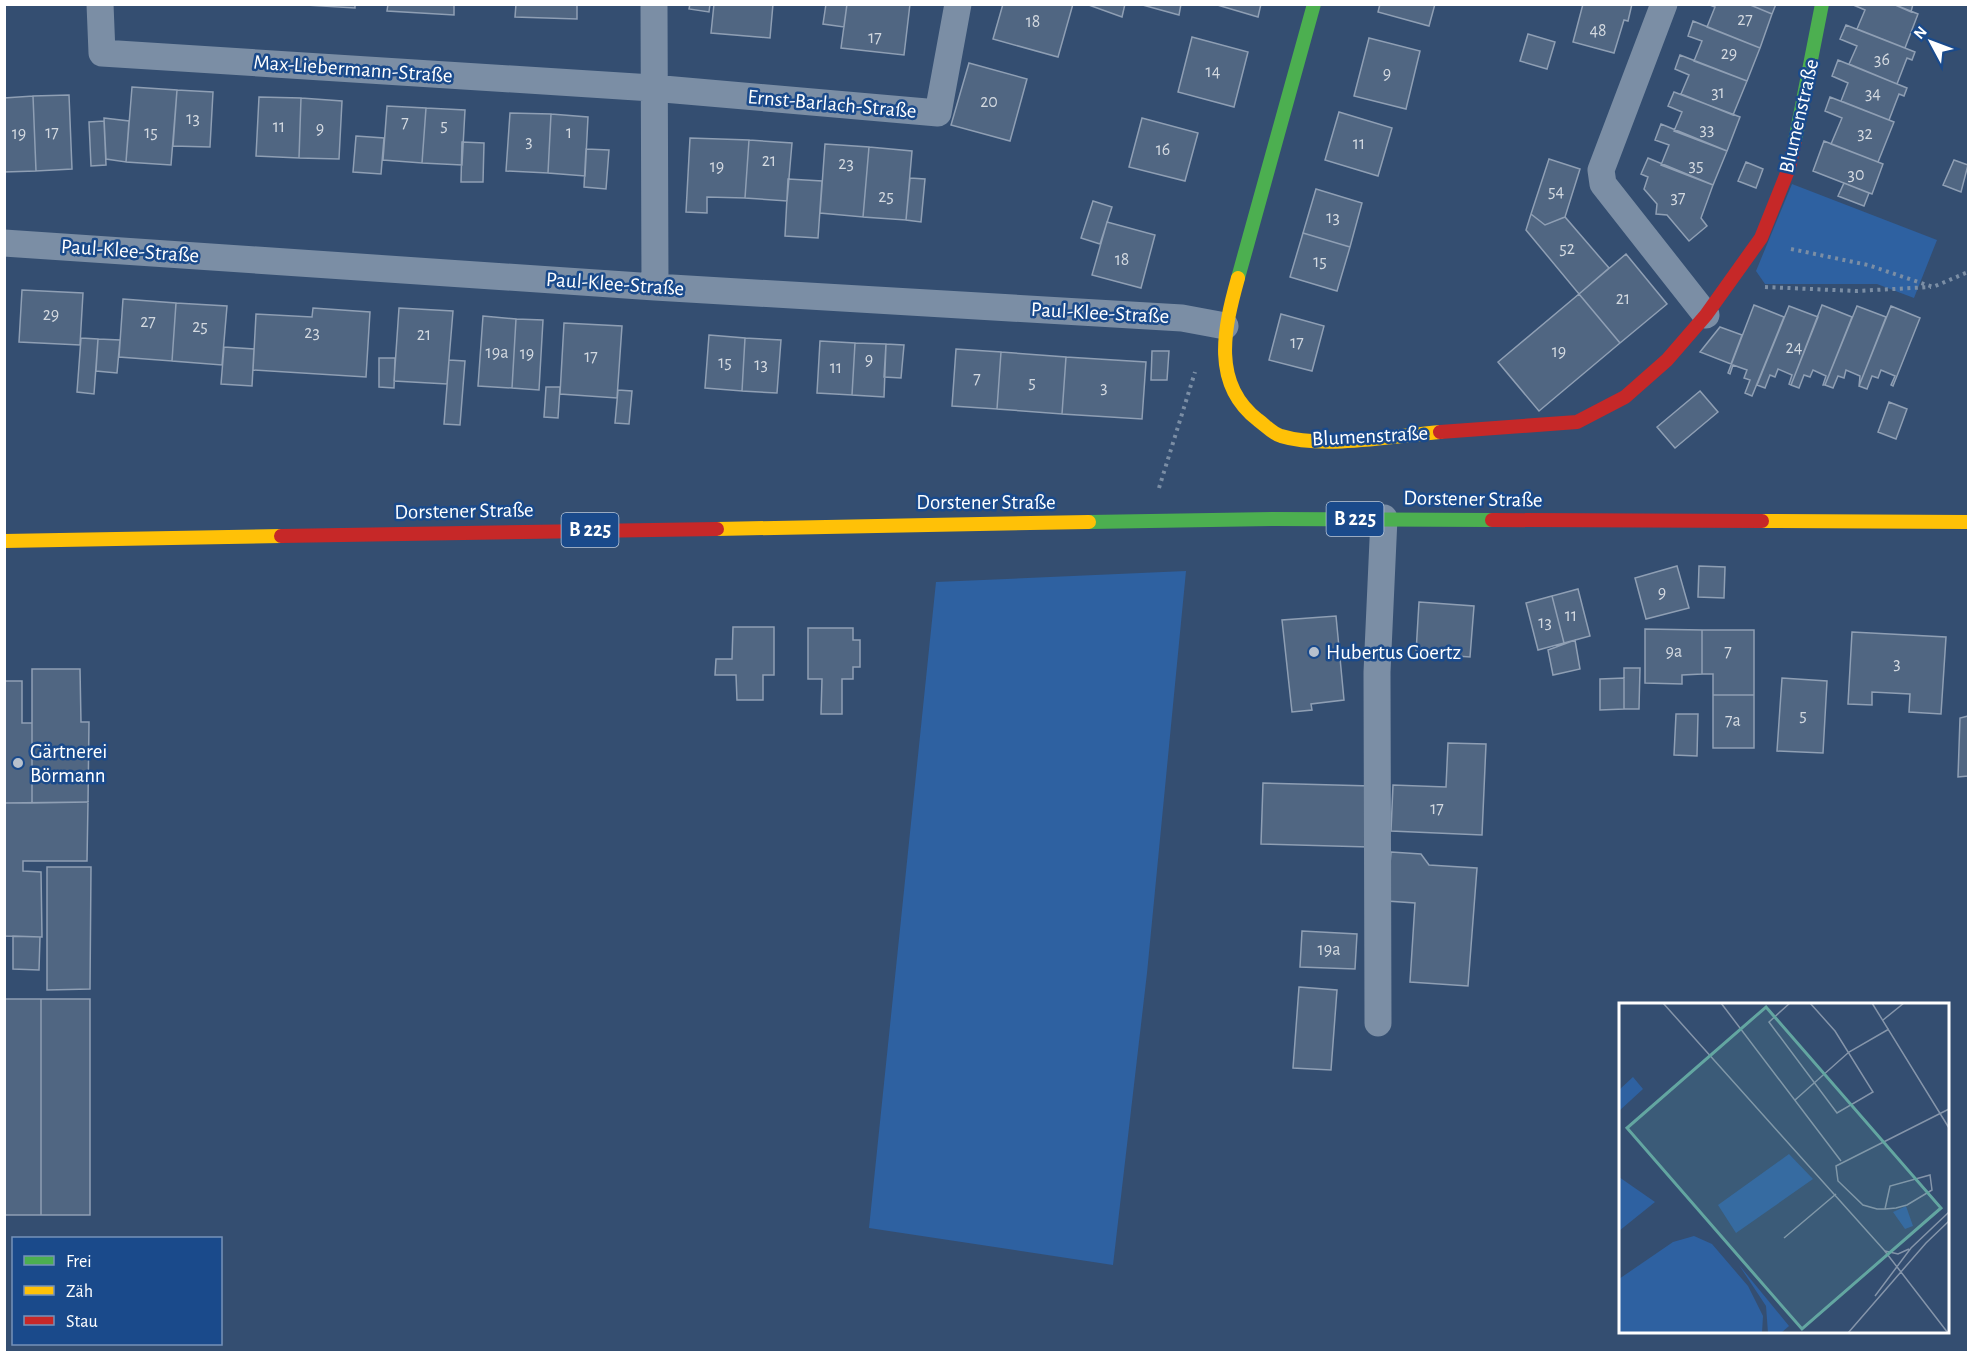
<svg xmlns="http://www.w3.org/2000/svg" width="1973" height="1357" viewBox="0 0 1973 1357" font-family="'Alegreya Sans',sans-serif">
<rect width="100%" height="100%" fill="#344e71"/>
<path fill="#2e61a1" d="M1792,184L1937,240L1914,298L1877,284H1765L1756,271Z
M1186,571L1147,973L1113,1265L869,1228L936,582Z"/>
<path fill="#506682" stroke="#8f9fb4" stroke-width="1.5" d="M289,4H355V8Z
M388,4H454V15L387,11Z
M516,4H577V19L515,17Z
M690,4H710L709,12L689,9Z
M714,4H773L770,38L711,33Z
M826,4H847L844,27L823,24Z
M847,4H910L904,55L841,48Z
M1003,4H1073L1058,57L993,39Z
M1086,4H1125L1122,17Z
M1139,4H1181L1179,15Z
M1214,4H1261L1258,17Z
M1380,4H1435L1429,26L1378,12Z
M1583,4H1632L1628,21L1624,20L1614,53L1573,42Z
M1707,4H1748L1772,14L1760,48L1707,27L1715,7Z
M1748,4H1776L1772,14Z
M1851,4H1893L1918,14L1905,48L1857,29L1865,10Z
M1893,4H1913L1911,12Z
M1693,21L1760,48L1747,81L1694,61L1702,41L1688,36Z
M1846,25L1915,52L1912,60L1907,58L1897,84L1849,64L1857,46L1840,39Z
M1528,34L1555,42L1547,69L1520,61Z
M1192,37L1248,52L1234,107L1178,92Z
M1369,38L1420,51L1406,109L1354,96Z
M1680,55L1747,81L1733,115L1681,94L1689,75L1675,69Z
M1838,60L1907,88L1904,96L1899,94L1889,120L1841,101L1848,83L1832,76Z
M969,63L1027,79L1010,141L951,125Z
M132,87L177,90L171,165L126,162Z
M177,90L213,92L210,147L173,146Z
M1674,92L1740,117L1727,151L1674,131L1682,112L1668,106Z
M69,95L72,169L36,171L33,96Z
M33,96L36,171L4,172V98Z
M259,97L301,98L299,158L256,156Z
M1830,97L1894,122L1878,162L1831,144L1842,118L1825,111Z
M301,98L342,101L339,159L299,158Z
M387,106L426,108L422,163L383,160Z
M426,108L465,110L462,165L422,163Z
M1339,112L1392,128L1378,176L1325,160Z
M510,113L551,114L548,173L506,171Z
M551,114L588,117L585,176L548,173Z
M104,118L129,121L126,162L106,159Z
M1142,118L1198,133L1185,181L1129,167Z
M104,121L106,165L91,166L89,122Z
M1661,124L1727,151L1713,185L1661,165L1669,145L1655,140Z
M356,136L384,138L381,174L353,172Z
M690,138L749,140L745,198L707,197V213L686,212Z
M749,140L792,143L787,201L745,198Z
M1824,141L1883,164L1872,194L1813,171Z
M462,142L484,143L483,182H461Z
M825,144L869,147L863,217L820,213Z
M869,147L912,151L906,220L863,217Z
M586,149L609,150L606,189L584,187Z
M1648,158L1713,185L1701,218L1707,226L1689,241L1667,215L1656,214L1657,204L1644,189L1648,177L1641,174Z
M1549,159L1580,169L1565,217L1545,225L1531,214Z
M1954,160L1968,165L1961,192L1943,185Z
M1746,162L1763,169L1756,188L1738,181Z
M910,178L925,179L921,222L906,220Z
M788,179L822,181L818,238L785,236Z
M1844,183L1869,193L1864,206L1838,196Z
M1316,189L1362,203L1350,247L1303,233Z
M1093,201L1112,207L1100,244L1081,238Z
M1531,214L1545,225L1565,217L1609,268L1579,294L1526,230Z
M1107,222L1155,235L1141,288L1092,275Z
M1303,233L1350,247L1337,291L1290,277Z
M1626,254L1667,304L1620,343L1579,294Z
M22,290L83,293L80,345L19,342Z
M1579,294L1620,343L1539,411L1498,362Z
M123,299L176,303L172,361L119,357Z
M176,303L227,306L222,365L172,361Z
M1754,305L1784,317L1752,396L1745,393L1750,380L1744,378L1747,370L1733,365L1730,374L1728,373Z
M1822,305L1852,317L1825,385H1823L1826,376L1813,370L1810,377L1804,375L1799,388L1791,385Z
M1789,306L1818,317L1791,385L1789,384L1792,375L1778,369L1775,377L1770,375L1765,388L1757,385Z
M1857,306L1886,317L1859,386L1860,376L1846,370L1844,378L1838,376L1833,388L1825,385Z
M1891,306L1920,318L1893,386L1891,385L1895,376L1881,370L1878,378L1872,376L1867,389L1859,386Z
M313,308L370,312L366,377L253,370L256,314L312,317Z
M399,308L453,311L447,384L394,381Z
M1281,314L1324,326L1312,371L1269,360Z
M483,316L516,319L512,388L478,386Z
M516,319L543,320L539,390L512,388Z
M564,323L622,326L617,398L560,394Z
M1720,327L1742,335L1731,364L1700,352Z
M709,335L745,338L742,391L705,388Z
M81,338L98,339L94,394L77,392Z
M745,338L781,340L777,393L742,391Z
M98,339L120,340L117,373L96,371Z
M820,341L855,343L852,395L817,393Z
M855,343L886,344L884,397L852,395Z
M886,344L904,345L901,378L884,377Z
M224,347L254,349L252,386L221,384Z
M956,349L1001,352L997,409L952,406Z
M1152,351H1169L1167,380H1151Z
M1001,352L1066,357L1062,414L997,409Z
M1066,357L1146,362L1142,419L1062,414Z
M379,358H395L394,388L379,387Z
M449,360L465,361L460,425L444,424Z
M546,387H560L558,418L544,417Z
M618,390L632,391L629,424L615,423Z
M1700,391L1718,412L1675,448L1657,427Z
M1889,402L1907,409L1896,439L1878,432Z
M1677,566L1689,608L1646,619L1635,578Z
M1699,566L1725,567L1724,598L1698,597Z
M1578,589L1590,636L1564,643L1552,596Z
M1552,596L1564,643L1538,650L1526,603Z
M1419,602L1474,606L1470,657L1416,653Z
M1336,616L1344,700L1311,704L1312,710L1292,712L1282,620Z
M733,627H774V675H763V700H737L736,675H715L716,659H732Z
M808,628H853V640H860V667H853V679H842V714H821L822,679H808Z
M1645,629L1702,630V674L1682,675V684L1645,683Z
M1702,630H1754V695H1713V674H1702Z
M1852,632L1946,637L1941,714L1909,712L1910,694L1872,692V705L1848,704Z
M1575,640L1580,669L1553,675L1548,650Z
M1624,668H1640L1639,709H1624Z
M32,669H80L81,722H89L88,802L32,803Z
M1624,678V709L1600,710V679Z
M1782,678L1827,681L1823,753L1777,751Z
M4,681H22V723H32V803H4Z
M1713,695H1754V748H1713Z
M1676,714H1698L1697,756L1674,755Z
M1968,716V776L1958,777L1960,718Z
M1448,743L1486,744L1482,835L1391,831L1393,785L1446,787Z
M1263,783L1371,786L1369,847L1261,844Z
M88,802L87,861H23V871L41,872L42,937L4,936V803Z
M1391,852L1421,854L1429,865L1477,868L1468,986L1410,982L1415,903L1387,901Z
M47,867H91L90,989L47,990Z
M1302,931L1357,934L1355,969L1300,967Z
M13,936L40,937L39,970L13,969Z
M1299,987L1337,990L1331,1070L1293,1068Z
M4,999H41V1215H4Z
M41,999H90V1215H41Z"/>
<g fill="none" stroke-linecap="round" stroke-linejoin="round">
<path stroke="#7b8ea5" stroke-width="4" stroke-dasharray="3 4.5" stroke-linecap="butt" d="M1791,249L1868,265L1933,287L1968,272
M1765,287L1856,291L1931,287
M1159,488L1195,372"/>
<path stroke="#7b8ea5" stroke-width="27" d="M100,4L102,53L652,88L938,113L958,4
M654,4L655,287
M1664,4L1601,170L1603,184L1706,315
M4,243L655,287L1182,318L1225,326
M1378,1023L1377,672L1384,518"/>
<path stroke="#4caf50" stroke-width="14" d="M1795,141L1822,4
M1238,278L1314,4
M1089,522L1274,519L1492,520"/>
<path stroke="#ffc107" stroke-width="14" d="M1238,278C1224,328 1211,384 1258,420C1265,425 1273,434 1281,436C1323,449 1395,436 1440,432
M1762,521L1968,522
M717,529L1089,522
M4,541L281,536"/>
<path stroke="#c62828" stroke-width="14" d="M1440,432L1577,422L1625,397L1667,360L1706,315L1761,238L1789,168L1795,141
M1492,520L1762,521
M281,536L717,529"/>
</g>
<g fill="#b8c1cd" stroke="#1a4a8b" stroke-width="2">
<circle cx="1314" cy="652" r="6"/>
<circle cx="18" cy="763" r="6"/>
</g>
<g text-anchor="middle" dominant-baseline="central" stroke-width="5" stroke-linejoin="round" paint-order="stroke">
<g font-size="18" fill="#d3d9e0">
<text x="1745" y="20">27</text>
<text x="1033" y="22">18</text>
<text x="1598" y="31">48</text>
<text x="875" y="38">17</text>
<text x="1729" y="54">29</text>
<text x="1882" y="60">36</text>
<text x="1213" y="72">14</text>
<text x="1387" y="74">9</text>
<text x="1718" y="93">31</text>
<text x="1873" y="94">34</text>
<text x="989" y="102">20</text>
<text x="193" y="119">13</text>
<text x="405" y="123">7</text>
<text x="444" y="126">5</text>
<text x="279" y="127">11</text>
<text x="320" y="129">9</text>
<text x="1707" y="130">33</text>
<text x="52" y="133">17</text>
<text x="151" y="133">15</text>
<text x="569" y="133">1</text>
<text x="19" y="134">19</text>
<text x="1865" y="134">32</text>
<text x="529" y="142">3</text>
<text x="1359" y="144">11</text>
<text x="1163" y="150">16</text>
<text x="769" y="161">21</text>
<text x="846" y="164">23</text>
<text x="1696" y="166">35</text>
<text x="717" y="167">19</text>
<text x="1856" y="175">30</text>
<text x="1556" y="192">54</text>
<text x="886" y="197">25</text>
<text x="1678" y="198">37</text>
<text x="1333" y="218">13</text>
<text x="1567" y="249">52</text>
<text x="1122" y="260">18</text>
<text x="1320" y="262">15</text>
<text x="1623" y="299">21</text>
<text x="51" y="315">29</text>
<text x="148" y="322">27</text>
<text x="200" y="327">25</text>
<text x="312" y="333">23</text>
<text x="424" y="335">21</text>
<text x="1297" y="343">17</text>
<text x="1794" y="348">24</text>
<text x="1559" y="352">19</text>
<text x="497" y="353">19a</text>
<text x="527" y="354">19</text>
<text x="591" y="357">17</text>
<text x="869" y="360">9</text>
<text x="725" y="363">15</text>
<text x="761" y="365">13</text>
<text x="836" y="368">11</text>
<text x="977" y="379">7</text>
<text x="1032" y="383">5</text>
<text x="1104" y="388">3</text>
<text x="1662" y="593">9</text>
<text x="1571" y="616">11</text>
<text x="1545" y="623">13</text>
<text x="1674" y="652">9a</text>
<text x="1728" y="652">7</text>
<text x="1897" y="664">3</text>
<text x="1803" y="716">5</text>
<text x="1733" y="721">7a</text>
<text x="1437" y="809">17</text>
<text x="1329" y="950">19a</text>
</g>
<g fill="#1a4a8b" stroke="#bac9dc" stroke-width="1.5">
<rect x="1326.5" y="502" width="57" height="34" rx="4.5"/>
<rect x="561.5" y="513" width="57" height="34" rx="4.5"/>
</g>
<g font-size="20" font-weight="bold" fill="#fff">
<text x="1355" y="519">B 225</text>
<text x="590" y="530">B 225</text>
</g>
<g font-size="21" fill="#fff" stroke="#1a4a8b">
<text transform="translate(353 69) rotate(4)">Max-Liebermann-Straße</text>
<text transform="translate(832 104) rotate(5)">Ernst-Barlach-Straße</text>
<text transform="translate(1799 116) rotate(-77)">Blumenstraße</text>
<text transform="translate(130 251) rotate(4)">Paul-Klee-Straße</text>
<text transform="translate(615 284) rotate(4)">Paul-Klee-Straße</text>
<text transform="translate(1100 313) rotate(3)">Paul-Klee-Straße</text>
<text transform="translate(1370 436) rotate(-3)">Blumenstraße</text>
<text transform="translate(1473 499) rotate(1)">Dorstener Straße</text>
<text x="986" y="502">Dorstener Straße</text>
<text transform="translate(464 511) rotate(-1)">Dorstener Straße</text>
</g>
<g font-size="21" fill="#fff" stroke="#1a4a8b" text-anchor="start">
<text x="1326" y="652">Hubertus Goertz</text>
<text x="30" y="751">Gärtnerei<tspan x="30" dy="24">Börmann</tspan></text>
</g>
</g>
<g transform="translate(1619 1003)">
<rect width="330" height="330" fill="#344e71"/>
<path d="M14,74L24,86L0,108V87ZM170,151L194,176L117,230L99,202ZM0,174L36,199L0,228ZM287,203L294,223L286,226L274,209ZM75,233L93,241L129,283L144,313L143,330H0V276L54,239ZM120,262L170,323L162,330H149L147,303Z" fill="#2e61a1"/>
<path fill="none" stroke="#8595aa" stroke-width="1.5" d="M44,0L265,247L329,330M102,0L222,158M171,0L150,19L218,110L254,89L216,28L191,0M253,0L330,125M264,17L285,0M176,97L230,49L270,26M266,206L271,183L311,172L313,187L288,202L277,205L266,206H258L244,202L219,178L217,163L330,106M165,235L217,191M266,248L279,251L290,246M256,293L292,245L330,209M229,330L307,240L330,218"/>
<path fill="#63a6a1" fill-opacity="0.15" stroke="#63a6a1" stroke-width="3" d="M147,4L322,205L183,326L8,125Z"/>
<rect width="330" height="330" fill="none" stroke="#fff" stroke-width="3"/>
</g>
<rect width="1973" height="1357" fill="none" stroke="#ffffff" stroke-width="12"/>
<rect x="12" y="1237" width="210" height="108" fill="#1a4a8b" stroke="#7692b9" stroke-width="1.5"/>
<rect x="24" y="1256" width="30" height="9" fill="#4caf50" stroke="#7692b9" stroke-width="1.5"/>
<text x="66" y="1267" font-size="18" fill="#ffffff">Frei</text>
<rect x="24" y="1286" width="30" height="9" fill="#ffc107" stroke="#7692b9" stroke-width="1.5"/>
<text x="66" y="1297" font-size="18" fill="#ffffff">Zäh</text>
<rect x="24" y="1316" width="30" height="9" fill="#c62828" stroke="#7692b9" stroke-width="1.5"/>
<text x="66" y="1327" font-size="18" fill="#ffffff">Stau</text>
<g transform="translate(1931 42) rotate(311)" stroke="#1a4a8b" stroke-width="4.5" paint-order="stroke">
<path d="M0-4.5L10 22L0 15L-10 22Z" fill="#ffffff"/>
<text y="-9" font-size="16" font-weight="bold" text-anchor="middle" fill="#ffffff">N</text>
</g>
</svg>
